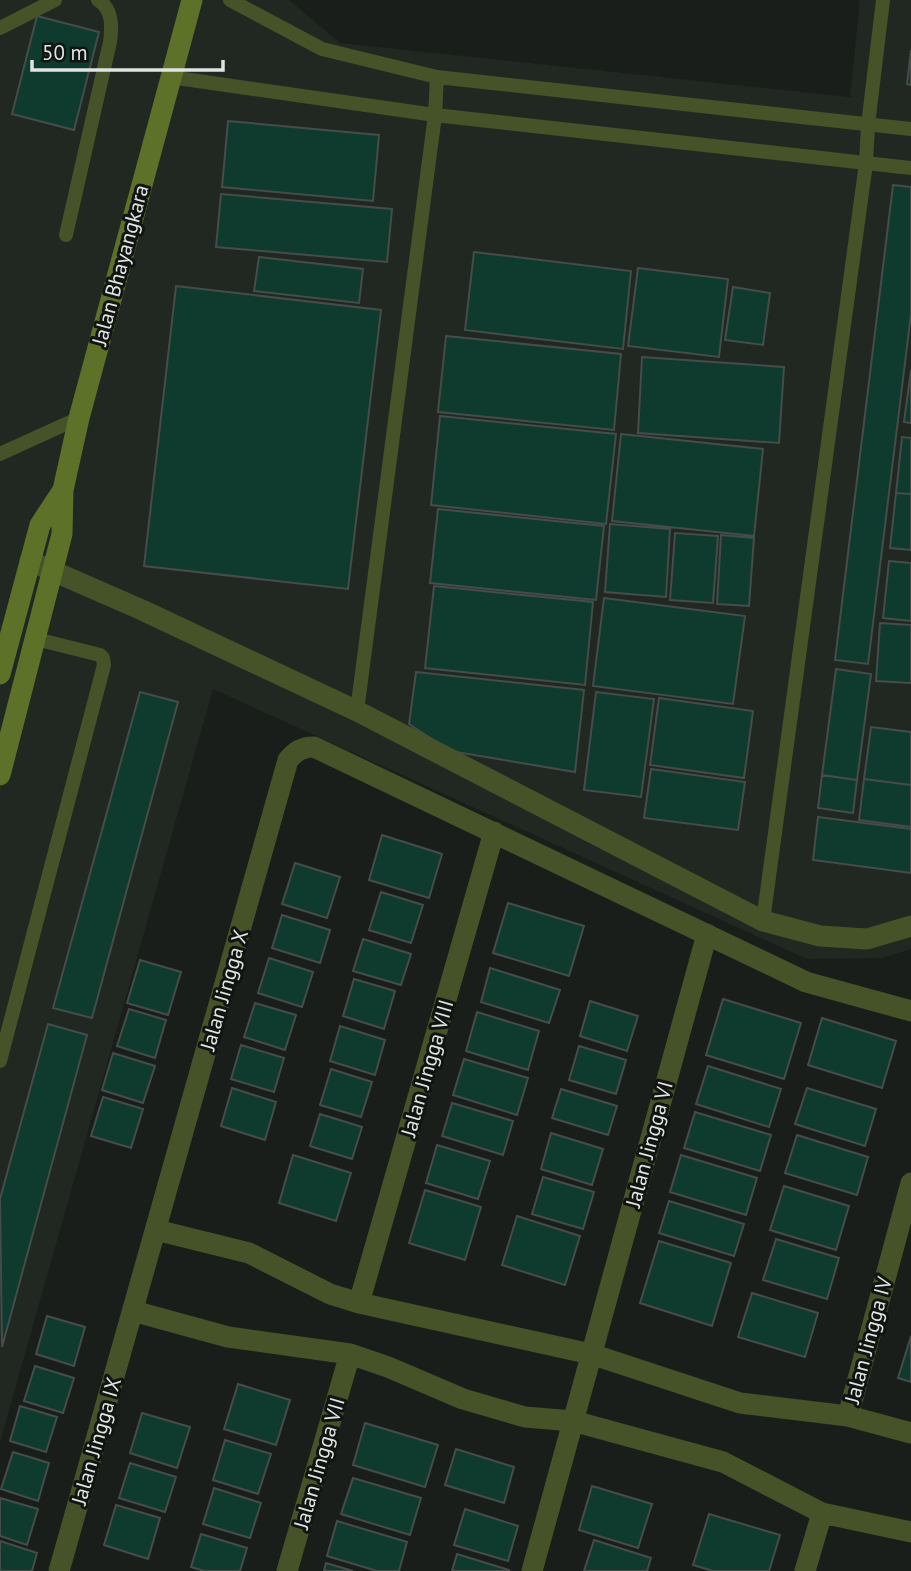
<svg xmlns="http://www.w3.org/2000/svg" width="911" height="1571" viewBox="0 0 911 1571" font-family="'PT Sans',sans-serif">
<rect width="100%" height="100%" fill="#1a1e1b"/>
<path fill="#202821" d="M0,0H289L340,43L850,97L860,0H911V949L882,958L807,959L213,689L0,1442Z"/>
<path fill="#0f3b2f" stroke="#464c4a" stroke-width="2" d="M37,16L99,32L74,130L12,114Z
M911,50V85L907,84Z
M228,121L379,135L373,201L222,187Z
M893,185L911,187V314L868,664L835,660Z
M221,194L392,209L387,262L216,247Z
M474,252L631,271L623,349L465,330Z
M259,257L363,269L359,303L254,291Z
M638,268L728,279L719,357L628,346Z
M176,286L381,310L348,589L144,566Z
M733,287L770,293L763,345L725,340Z
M446,336L621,354L614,430L438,412Z
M642,357L784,367L779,443L638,433Z
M911,370V423L904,422Z
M440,416L616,434L606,524L431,505Z
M621,434L763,449L754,536L612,521Z
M902,437L911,438V494L896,493Z
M896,493L911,494V550L890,548Z
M438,509L604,526L596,600L430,583Z
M610,524L670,529L666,597L605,592Z
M675,533L718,536L713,603L670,600Z
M721,535L754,538L749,606L717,604Z
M889,561L911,563V621L883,618Z
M434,586L593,602L585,685L425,668Z
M604,598L745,616L733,704L593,686Z
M880,623L911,625V683L876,681Z
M836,669L871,674L857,780L822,775Z
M416,672L584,690L575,772L450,751L409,724Z
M140,692L178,702L92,1018L53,1008Z
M596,692L654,699L641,797L584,790Z
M659,698L753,711L744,778L650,765Z
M871,727L911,732V785L864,779Z
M651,769L745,782L738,830L644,818Z
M822,775L857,780L853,813L818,808Z
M864,779L911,785V827L859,820Z
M818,817L911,829V873L813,860Z
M382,835L442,854L429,898L369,880Z
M295,863L340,877L327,918L282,904Z
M381,892L423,905L411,943L369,930Z
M508,903L584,926L569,976L493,953Z
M282,915L330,930L320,963L272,948Z
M363,939L411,954L401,985L353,971Z
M269,958L313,972L302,1007L258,993Z
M140,960L181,972L168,1015L127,1003Z
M490,968L560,990L549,1023L481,1002Z
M354,979L395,991L384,1029L343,1016Z
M723,999L801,1023L784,1079L706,1055Z
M590,1001L638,1016L627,1051L580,1036Z
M255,1003L296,1015L285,1050L244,1037Z
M129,1009L166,1020L155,1058L117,1046Z
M477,1012L539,1031L528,1070L466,1051Z
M822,1018L896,1041L882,1088L808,1065Z
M48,1024L87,1035L2,1347L0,1199Z
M340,1026L385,1040L375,1075L330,1061Z
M241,1045L284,1058L274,1092L231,1079Z
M579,1046L626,1060L616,1094L569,1080Z
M113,1053L155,1066L143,1103L102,1090Z
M464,1059L528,1078L517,1115L453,1095Z
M708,1066L781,1089L769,1127L696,1104Z
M331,1069L372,1082L361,1117L320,1105Z
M232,1088L276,1102L265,1140L221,1126Z
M807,1088L876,1109L865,1146L795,1124Z
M561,1089L617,1106L608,1135L552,1118Z
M103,1097L143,1109L131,1148L91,1136Z
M452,1103L513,1121L503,1155L442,1136Z
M695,1112L771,1135L760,1171L684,1148Z
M320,1114L362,1127L352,1159L310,1146Z
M551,1133L603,1149L592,1185L541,1169Z
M797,1135L868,1157L857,1195L785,1173Z
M437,1145L490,1161L478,1199L426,1183Z
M293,1155L351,1173L336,1221L279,1203Z
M681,1155L757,1178L746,1215L670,1192Z
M543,1177L594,1192L583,1229L532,1214Z
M784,1186L849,1206L836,1250L770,1230Z
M425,1190L481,1207L465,1260L409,1243Z
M669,1201L744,1224L734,1256L659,1233Z
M517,1216L580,1236L565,1285L502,1265Z
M776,1239L839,1258L827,1299L763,1280Z
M659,1241L731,1263L712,1326L640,1303Z
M752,1293L818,1313L805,1357L738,1337Z
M47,1316L85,1327L74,1366L36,1354Z
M911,1336V1382L898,1378Z
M35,1366L74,1378L63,1413L24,1401Z
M238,1384L290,1400L276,1445L224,1429Z
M20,1406L57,1417L46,1452L10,1441Z
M142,1413L190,1427L177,1468L130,1453Z
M365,1423L438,1445L425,1487L353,1465Z
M225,1440L271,1454L258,1494L213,1480Z
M456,1449L514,1467L504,1503L445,1485Z
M13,1452L49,1463L38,1501L1,1489Z
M130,1463L176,1477L165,1512L119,1498Z
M353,1478L421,1498L410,1535L341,1514Z
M592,1486L652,1504L638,1548L579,1530Z
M214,1488L261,1503L250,1538L203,1524Z
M0,1498L38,1509L27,1545L0,1536Z
M116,1505L160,1518L148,1559L104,1545Z
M465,1509L518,1526L508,1561L454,1545Z
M709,1514L780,1535L769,1571H713L693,1565Z
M337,1521L407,1542L399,1571H377L327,1556Z
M201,1534L247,1548L240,1571H204L191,1567Z
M594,1540L651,1558L647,1571H584Z
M0,1541L37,1553L32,1571H0Z
M457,1554L509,1570L508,1571H452Z
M326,1563L353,1571H324Z"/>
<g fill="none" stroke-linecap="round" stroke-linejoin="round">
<path stroke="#465328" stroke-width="14" d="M230,0L322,49L437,77L911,129
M0,28L55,0
M170,77L435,115L911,168
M66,235L110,42C112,27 113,9 98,0
M0,454L79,418
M357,711L435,115L437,77
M763,921L866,163L868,125L883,0
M0,1061L104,665L103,658L100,655L36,639"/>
<path stroke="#465328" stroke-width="21" d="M30,561L142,610L357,711L763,921L820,936L867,939L911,926
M156,1230L249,1253L330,1294L359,1303L591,1354L740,1403L848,1416L911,1433
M359,1303L494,832
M133,1311L228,1337L350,1354L388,1367L463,1399L525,1417L573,1421L723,1462L822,1513L911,1532
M848,1416L911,1183
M59,1571L288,760C296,751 302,747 314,747L806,982L911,1011
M287,1571L350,1354
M532,1571L707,934
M805,1571L822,1513"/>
<path stroke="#5d7129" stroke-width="21" d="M0,674L40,525L63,490
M0,775L62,534L63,490L79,418L192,0"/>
</g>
<g text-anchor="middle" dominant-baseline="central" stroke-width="6" stroke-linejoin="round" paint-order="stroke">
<g font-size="21" fill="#e1e4e2" stroke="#111512">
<text transform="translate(120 265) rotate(-75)">Jalan Bhayangkara</text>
<text transform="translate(224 990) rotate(-74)">Jalan Jingga X</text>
<text transform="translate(427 1068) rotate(-74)">Jalan Jingga VIII</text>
<text transform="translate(649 1144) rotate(-75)">Jalan Jingga VI</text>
<text transform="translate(868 1340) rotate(-75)">Jalan Jingga IV</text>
<text transform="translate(96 1441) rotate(-74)">Jalan Jingga IX</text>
<text transform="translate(319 1463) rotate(-74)">Jalan Jingga VII</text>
</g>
</g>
<path d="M32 60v10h191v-10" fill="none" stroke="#e1e4e2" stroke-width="3.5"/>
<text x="42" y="60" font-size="21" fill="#e1e4e2" stroke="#111512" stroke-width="5" paint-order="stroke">50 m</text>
</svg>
